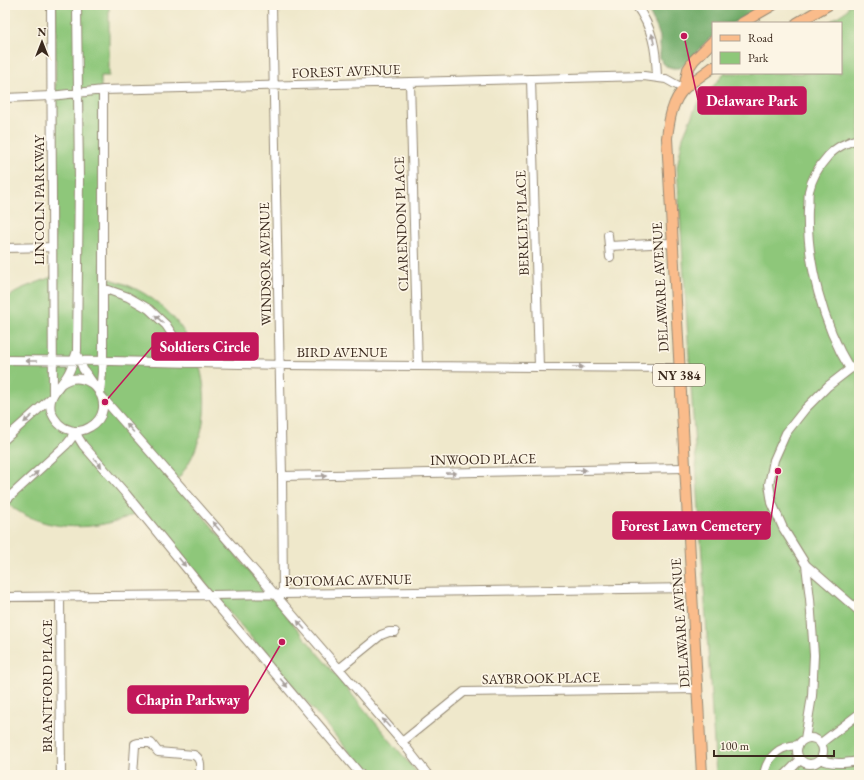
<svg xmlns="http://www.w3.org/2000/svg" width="864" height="780" viewBox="0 0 864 780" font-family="'EB Garamond',serif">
<rect width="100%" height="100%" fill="#fcf5e5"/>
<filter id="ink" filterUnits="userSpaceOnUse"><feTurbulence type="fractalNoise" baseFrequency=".025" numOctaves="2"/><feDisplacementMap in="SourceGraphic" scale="8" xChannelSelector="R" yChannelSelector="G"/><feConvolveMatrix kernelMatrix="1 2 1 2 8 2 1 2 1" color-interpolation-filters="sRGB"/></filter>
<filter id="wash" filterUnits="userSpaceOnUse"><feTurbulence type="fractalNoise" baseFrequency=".012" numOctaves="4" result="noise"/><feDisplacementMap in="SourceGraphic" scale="16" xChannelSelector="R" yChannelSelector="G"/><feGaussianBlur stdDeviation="0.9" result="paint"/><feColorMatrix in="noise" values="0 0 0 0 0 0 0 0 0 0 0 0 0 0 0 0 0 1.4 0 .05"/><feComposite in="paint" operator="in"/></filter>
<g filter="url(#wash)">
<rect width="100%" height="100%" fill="#efe8cb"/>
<path fill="#8ec77a" stroke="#64784c" d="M56,5H109V76H101L102,276C119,282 136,287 151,298C211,339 223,428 175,482L419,775H369L142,510C101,533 43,534 5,502V299L23,288L54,276Z
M849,5H859V775H716L677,167L683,137L697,104L725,73H841V23H828L846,11Z"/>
<path fill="#72ac6a" stroke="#566b44" d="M645,5H763L733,23H713V36L708,40L685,64L680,68H673L666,66L663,63L660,58V37L657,28Z"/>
</g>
<g filter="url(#ink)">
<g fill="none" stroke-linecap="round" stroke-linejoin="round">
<g stroke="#958974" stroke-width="10">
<path id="minor" d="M51,5L53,394
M272,5L282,476L283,594
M636,5C653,29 656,48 657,77
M531,79L539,367
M410,82L418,366
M5,98L51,96L103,90L644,76L666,79L684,89
M608,235L610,257
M609,246L672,243
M5,248L52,247
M103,288L128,297L149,309L166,325L180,346L186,363
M78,356L83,369L93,383
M5,360L112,361L286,365L679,368
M850,369C823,325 806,261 808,209C809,203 808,196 809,191C812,177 819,166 828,156C835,148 848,141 859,139
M61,384C91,363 121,409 90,427C84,431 76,432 70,430C61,428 54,420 51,411C47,395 61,387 68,374C72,367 74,359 77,351L79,180L77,5
M100,394L103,361V90
M102,397L266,584L402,742L428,775
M77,431L78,437L83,445L126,494L200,585L361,775
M5,439L51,398
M282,476L684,468
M5,501L67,444L71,439L74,431
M806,565L859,611
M60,596L61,775
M5,597L209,595L692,588
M339,669L381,635L389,632H395
M797 751a13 13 0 1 1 26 0a13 13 0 1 1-26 0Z
M805,739L812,696L814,655L810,599L806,565L783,528L772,503L769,484L774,460L786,433L805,409L828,386L850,369L859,365
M402,742L464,692L698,689
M821,743L859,714
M820,759C833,765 845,763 859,761
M133,775L135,746V744L138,743H151L158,752L194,755C202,759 200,767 200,775
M764,775C767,757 779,746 798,745
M785,775L800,760"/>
</g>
<g stroke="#958974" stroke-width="12">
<path id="major" d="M742,23L773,5
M797,23L828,5
M684,89L688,69L694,60L713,41
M702,775L667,138C669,121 672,100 685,88C694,80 704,74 713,67"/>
</g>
<use href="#minor" stroke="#fff" stroke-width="8"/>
<use href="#major" stroke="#fabc8b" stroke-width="10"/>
</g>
<defs><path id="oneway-solid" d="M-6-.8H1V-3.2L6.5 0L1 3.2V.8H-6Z"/></defs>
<g fill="#a79f9a">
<use href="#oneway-solid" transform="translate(653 39) rotate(-102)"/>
<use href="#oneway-solid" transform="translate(159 319) rotate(-136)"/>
<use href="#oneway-solid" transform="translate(31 361) rotate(-180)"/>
<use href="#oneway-solid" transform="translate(578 367)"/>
<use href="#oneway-solid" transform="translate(28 419) rotate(138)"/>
<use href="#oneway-solid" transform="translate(130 428) rotate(-131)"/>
<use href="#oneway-solid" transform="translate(98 463) rotate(49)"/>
<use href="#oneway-solid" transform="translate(581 470) rotate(-1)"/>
<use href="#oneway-solid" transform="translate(451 473) rotate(-1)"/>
<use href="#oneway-solid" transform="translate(34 475) rotate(-42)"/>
<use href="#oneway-solid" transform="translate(321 476) rotate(-1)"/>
<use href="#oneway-solid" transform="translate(216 526) rotate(-131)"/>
<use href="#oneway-solid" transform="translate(182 562) rotate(51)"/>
<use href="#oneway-solid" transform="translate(301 625) rotate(-131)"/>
<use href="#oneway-solid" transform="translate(284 683) rotate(50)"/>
<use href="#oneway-solid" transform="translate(386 723) rotate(-131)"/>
</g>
</g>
<g text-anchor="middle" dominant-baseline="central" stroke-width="3.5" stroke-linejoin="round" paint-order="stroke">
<rect fill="#fcf5e5" stroke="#75675a" stroke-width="1" x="653" y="364" width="52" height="22" rx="3"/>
<g font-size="13" font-weight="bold" fill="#3b2a1e">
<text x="679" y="375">NY 384</text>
</g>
<g font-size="14" fill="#3b2a1e" stroke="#fcf5e5">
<text transform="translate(346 71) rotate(-2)">FOREST AVENUE</text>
<text transform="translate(39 200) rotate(-90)">LINCOLN PARKWAY</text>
<text transform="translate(522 223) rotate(-92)">BERKLEY PLACE</text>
<text transform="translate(401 224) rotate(-92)">CLARENDON PLACE</text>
<text transform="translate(265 264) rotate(-91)">WINDSOR AVENUE</text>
<text transform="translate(660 287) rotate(-93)">DELAWARE AVENUE</text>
<text x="342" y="352">BIRD AVENUE</text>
<text transform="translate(483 459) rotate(-1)">INWOOD PLACE</text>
<text transform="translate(348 580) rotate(-1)">POTOMAC AVENUE</text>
<text transform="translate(680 623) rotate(-94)">DELAWARE AVENUE</text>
<text transform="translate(541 678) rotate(-1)">SAYBROOK PLACE</text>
<text transform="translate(47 686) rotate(-90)">BRANTFORD PLACE</text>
</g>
</g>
<path fill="none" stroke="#c2185b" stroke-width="1.5" d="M684 36L698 100M105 402L152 347M778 471L770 525M282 642L248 700"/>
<g fill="#c2185b" stroke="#fcf5e5" stroke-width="1.5">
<circle cx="684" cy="36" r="4"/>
<circle cx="105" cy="402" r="4"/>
<circle cx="778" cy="471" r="4"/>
<circle cx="282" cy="642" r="4"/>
</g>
<g fill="#c2185b" stroke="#c2185b" stroke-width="1.5">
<rect x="698" y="87" width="108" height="27" rx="4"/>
<rect x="152" y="333" width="106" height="27" rx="4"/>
<rect x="613" y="512" width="157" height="27" rx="4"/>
<rect x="128" y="686" width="120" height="27" rx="4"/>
</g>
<g font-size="15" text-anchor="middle" font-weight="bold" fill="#fff">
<text x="752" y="106">Delaware Park</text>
<text x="205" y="352">Soldiers Circle</text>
<text x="691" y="531">Forest Lawn Cemetery</text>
<text x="188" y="705">Chapin Parkway</text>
</g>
<rect width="864" height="780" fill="none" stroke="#fcf5e5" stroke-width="20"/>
<rect x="712" y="22" width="130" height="52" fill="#fcf5e5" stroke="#afa495"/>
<rect x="720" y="35" width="20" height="6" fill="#fabc8b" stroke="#afa495"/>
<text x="748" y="42" font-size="12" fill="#3b2a1e">Road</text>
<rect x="720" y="52" width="20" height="12" fill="#8ec77a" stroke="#afa495"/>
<text x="748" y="62" font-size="12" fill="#3b2a1e">Park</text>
<g transform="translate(42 42)" stroke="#fcf5e5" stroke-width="3" paint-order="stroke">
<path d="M0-3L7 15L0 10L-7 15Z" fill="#3b2a1e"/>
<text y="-6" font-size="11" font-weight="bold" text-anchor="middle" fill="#3b2a1e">N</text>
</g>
<path d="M714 750v6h120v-6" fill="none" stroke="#3b2a1e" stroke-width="2"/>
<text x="720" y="750" font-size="12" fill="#3b2a1e" stroke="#fcf5e5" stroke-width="3" paint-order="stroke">100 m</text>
</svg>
